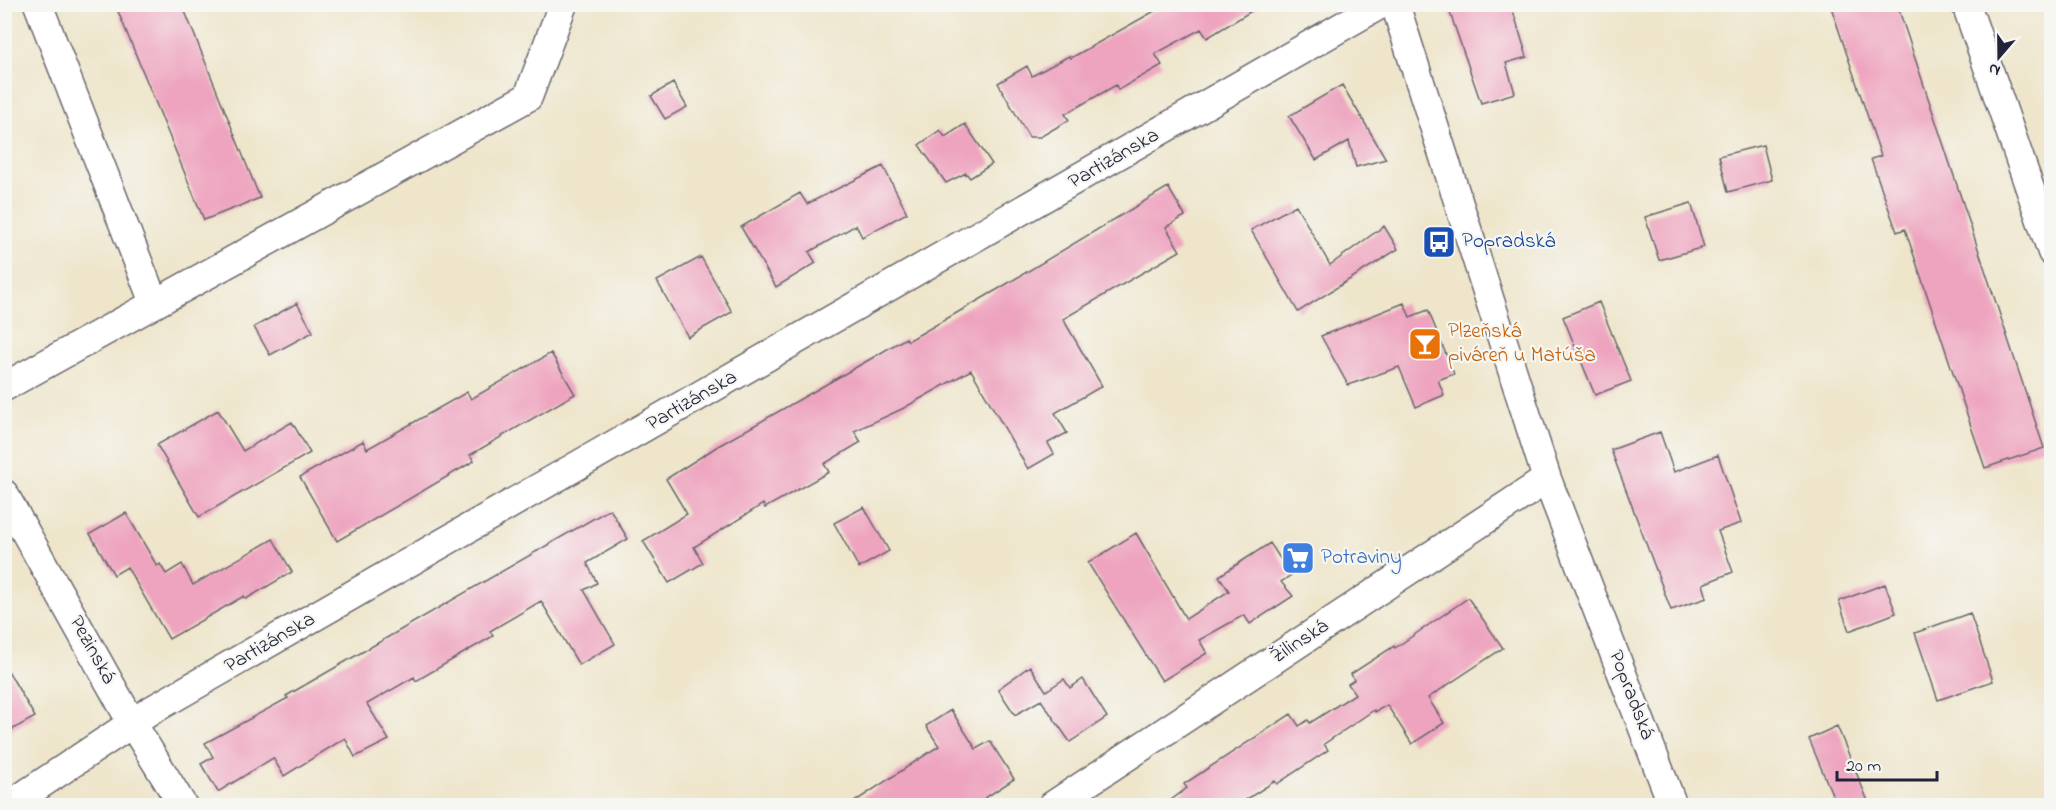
<svg xmlns="http://www.w3.org/2000/svg" width="2056" height="810" viewBox="0 0 2056 810" font-family="'Indie Flower',sans-serif">
<rect width="100%" height="100%" fill="#f6f6f2"/>
<filter id="ink" filterUnits="userSpaceOnUse"><feTurbulence type="fractalNoise" baseFrequency=".0167" numOctaves="2"/><feDisplacementMap in="SourceGraphic" scale="12" xChannelSelector="R" yChannelSelector="G"/><feConvolveMatrix kernelMatrix="1 2 1 2 8 2 1 2 1" color-interpolation-filters="sRGB"/></filter>
<filter id="wash" filterUnits="userSpaceOnUse"><feTurbulence type="fractalNoise" baseFrequency=".008" numOctaves="4" result="noise"/><feDisplacementMap in="SourceGraphic" scale="24" xChannelSelector="R" yChannelSelector="G"/><feGaussianBlur stdDeviation="1.35" result="paint"/><feColorMatrix in="noise" values="0 0 0 0 0 0 0 0 0 0 0 0 0 0 0 0 0 1.4 0 .05"/><feComposite in="paint" operator="in"/></filter>
<g filter="url(#wash)">
<rect width="100%" height="100%" fill="#eee5cb"/>
<g id="blocks">
<path fill="#eea4bf" d="M115,4H182L260,198L204,220Z
M1167,4H1263L1207,38L1201,29L1155,54L1162,65L1118,90L1116,85L1065,114L1069,120L1040,137H1029L998,83L1027,66L1032,76L1069,56L1071,58Z
M1447,4H1511L1527,57L1506,63L1515,93L1481,103Z
M1830,4H1897L2044,448L1985,468L1905,229L1897,232L1871,159L1881,156Z
M673,83L687,107L665,119L651,96Z
M1342,85L1369,130L1386,159L1356,167L1349,141L1316,160L1289,116Z
M965,124L992,164L970,178L966,173L946,183L919,145L940,130L945,137Z
M1763,145L1772,180L1728,192L1719,156Z
M883,166L907,213L862,237L856,225L809,252L816,263L776,287L741,227L800,193L807,204Z
M1168,187L1185,216L1166,227L1180,251L1063,319L1102,386L1055,413L1067,433L1048,443L1054,454L1028,469L971,370L902,409L854,431L861,442L824,464L829,472L765,508L763,504L694,547L703,563L669,583L643,541L687,514L666,479L718,446L867,361L906,338L908,341L1000,288Z
M1691,203L1704,247L1659,260L1645,217Z
M1296,205L1330,265L1384,226L1398,249L1298,312L1251,230Z
M701,257L732,312L688,337L657,281Z
M1599,302L1631,381L1595,395L1563,317Z
M297,303L313,332L270,355L254,327Z
M1404,303L1410,317L1428,310L1454,374L1438,380L1444,395L1416,407L1399,367L1348,385L1321,336Z
M551,353L575,394L470,455L474,461L337,541L300,477L363,441L367,449L467,392L471,399Z
M218,410L243,451L292,422L310,453L199,517L157,445Z
M1660,432L1674,472L1718,455L1741,523L1718,531L1733,572L1703,584L1707,598L1671,610L1611,450Z
M864,507L889,551L859,568L834,523Z
M610,509L628,539L587,563L597,583L584,590L615,644L579,665L541,601L490,631L493,636L416,681L414,677L367,704L389,740L355,757L345,738L284,776L273,758L218,792L201,764L213,757L205,743L288,698L286,696Z
M126,513L157,566L160,564L166,574L182,564L193,585L273,539L292,572L246,599L244,596L169,639L127,567L114,575L90,534Z
M1136,533L1186,619L1229,591L1219,576L1270,543L1291,575L1281,582L1293,596L1250,624L1244,615L1199,640L1207,653L1162,681L1088,563Z
M1885,584L1896,613L1849,631L1839,601Z
M1468,598L1503,648L1428,698L1444,723L1412,744L1387,705L1375,712L1374,710L1324,744L1328,750L1277,784L1275,781L1236,806H1163L1187,788L1184,784L1291,714L1299,726L1308,720L1310,723L1355,694L1348,684L1354,680L1351,674L1394,646L1395,648Z
M1970,613L1993,681L1938,700L1915,633Z
M4,664L35,717L4,734Z
M1030,666L1046,691L1064,679L1070,688L1083,679L1107,717L1070,742L1041,700L1015,715L998,689Z
M951,710L976,749L990,741L1014,779L973,806H848L939,746L926,726Z
M1837,726L1870,806H1837L1809,739Z"/>
</g>
</g>
<g filter="url(#ink)">
<use href="#blocks" fill-opacity="0" stroke="#69666d" stroke-width="1.5"/>
<g fill="none" stroke-linecap="round" stroke-linejoin="round">
<g stroke="#69666d" stroke-width="31">
<path id="street" d="M38,4L154,303
M1395,4L1547,479L1673,806
M1966,4L2052,252
M4,387L528,97L563,4
M4,494L132,723L183,806
M8,806L152,710L1381,4
M1052,806L1547,479"/>
</g>
<use href="#street" stroke="#fff" stroke-width="28"/>
</g>
</g>
<defs>
<g id="bus-square" transform="scale(1.725)"><rect x="-9" y="-9" width="18" height="18" rx="4" fill="#1a4fb4" stroke="#f6f6f2"/><path d="M-5-6H5V4H4V6H2V4H-2V6H-4V4H-5ZM-3.5-4V0h7V-4ZM-3.5 1.2v1.5H-2V1.2ZM2 1.2v1.5H3.5V1.2Z" fill="#fff"/></g>
<g id="bar-square" transform="scale(1.725)"><rect x="-9" y="-9" width="18" height="18" rx="4" fill="#e8710a" stroke="#f6f6f2"/><path d="M-6-5H6L.8 .8V4.5H3.5V6h-7V4.5H-.8V.8Z" fill="#fff"/></g>
<g id="supermarket-square" transform="scale(1.725)"><rect x="-9" y="-9" width="18" height="18" rx="4" fill="#3f7fe0" stroke="#f6f6f2"/><path d="M-6-5.5h2.5l.6 2H6L4.5 2H-2.5L-4.4-4H-6ZM-1.5 3.2a1.3 1.3 0 1 0 .1 0ZM3 3.2a1.3 1.3 0 1 0 .1 0Z" fill="#fff"/></g>
</defs>
<g fill-rule="evenodd">
<use href="#bus-square" x="1439" y="242"/>
<use href="#bar-square" x="1425" y="344"/>
<use href="#supermarket-square" x="1298" y="558"/>
</g>
<g text-anchor="middle" dominant-baseline="central" stroke-width="4.5" stroke-linejoin="round" paint-order="stroke">
<g font-size="21" fill="#22223b" stroke="#f6f6f2">
<text transform="translate(1114 159) rotate(-30)">Partizánska</text>
<text transform="translate(692 401) rotate(-30)">Partizánska</text>
<text transform="translate(1300 642) rotate(-33)">Žilinská</text>
<text transform="translate(270 643) rotate(-30)">Partizánska</text>
<text transform="translate(92 650) rotate(61)">Pezinská</text>
<text transform="translate(1631 695) rotate(69)">Popradská</text>
</g>
<g font-size="21" fill="#164399" stroke="#f6f6f2" text-anchor="start">
<text x="1462" y="242">Popradská</text>
</g>
<g font-size="21" fill="#c56008" stroke="#f6f6f2" text-anchor="start">
<text x="1448" y="332">Plzeňská<tspan x="1448" dy="24">piváreň u Matúša</tspan></text>
</g>
<g font-size="21" fill="#366cbe" stroke="#f6f6f2" text-anchor="start">
<text x="1321" y="558">Potraviny</text>
</g>
</g>
<rect width="2056" height="810" fill="none" stroke="#f6f6f2" stroke-width="24"/>
<g transform="translate(1999 57) rotate(200)" stroke="#f6f6f2" stroke-width="4.5" paint-order="stroke">
<path d="M0-4.5L10 22L0 15L-10 22Z" fill="#22223b"/>
<text y="-9" font-size="16" font-weight="bold" text-anchor="middle" fill="#22223b">N</text>
</g>
<path d="M1837 771v9h100v-9" fill="none" stroke="#22223b" stroke-width="3"/>
<text x="1846" y="771" font-size="18" fill="#22223b" stroke="#f6f6f2" stroke-width="4.5" paint-order="stroke">20 m</text>
</svg>
